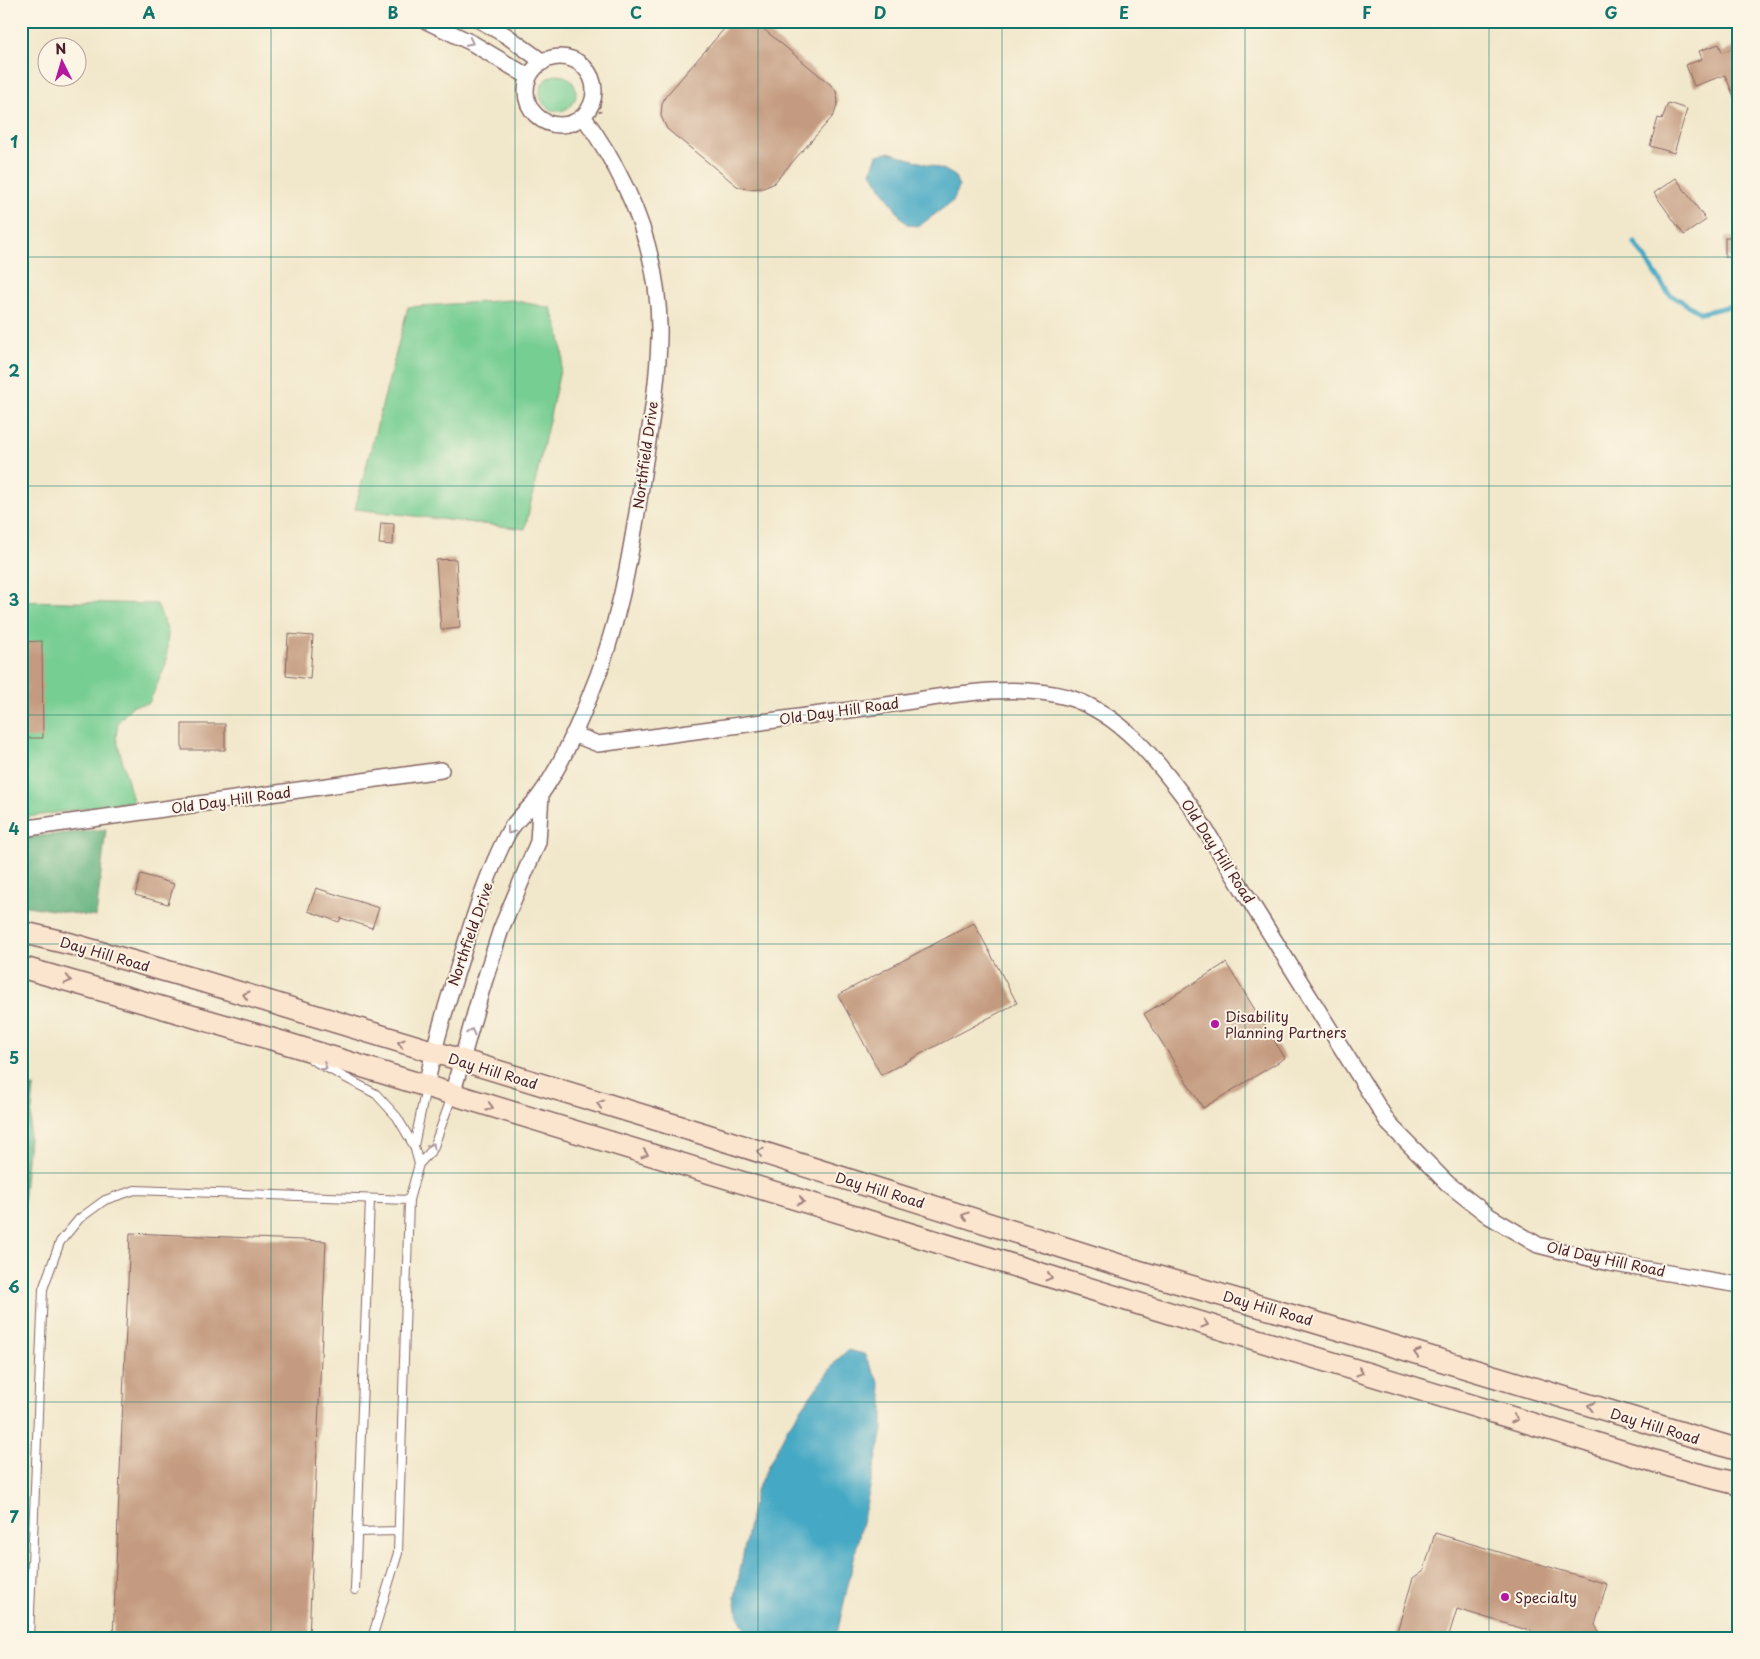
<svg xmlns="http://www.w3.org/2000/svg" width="1760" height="1659" viewBox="0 0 1760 1659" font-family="'Playpen Sans',sans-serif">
<rect width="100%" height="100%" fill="#fcf5e5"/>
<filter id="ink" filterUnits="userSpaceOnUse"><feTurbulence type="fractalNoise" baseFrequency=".02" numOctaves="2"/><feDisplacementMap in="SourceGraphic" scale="10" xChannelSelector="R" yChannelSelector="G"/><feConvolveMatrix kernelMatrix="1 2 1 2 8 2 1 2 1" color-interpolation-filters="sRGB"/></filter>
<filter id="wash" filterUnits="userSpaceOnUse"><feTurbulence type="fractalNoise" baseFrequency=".0096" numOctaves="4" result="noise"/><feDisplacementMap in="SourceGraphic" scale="20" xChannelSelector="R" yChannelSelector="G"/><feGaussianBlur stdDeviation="1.12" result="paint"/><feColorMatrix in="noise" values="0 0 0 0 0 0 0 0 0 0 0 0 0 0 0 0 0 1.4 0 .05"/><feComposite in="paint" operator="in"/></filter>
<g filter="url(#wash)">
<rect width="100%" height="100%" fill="#f1e7cb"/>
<path fill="#77ce93" stroke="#60765f" d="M540 93a18 18 0 1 1 36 0a18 18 0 1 1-36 0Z
M511,300L551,308L559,331L563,357L525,529L355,509L408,307Z
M21,601L157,604L168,632L166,664L149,703L132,706L118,722L116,737L133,801L21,818Z"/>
<path fill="#61b17d" stroke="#566854" d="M106,829L96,917L21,905V838Z
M21,1087H34L21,1224Z"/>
<path fill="#44a8c4" stroke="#476478" d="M889,152L945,170L955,176L959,187L953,201L919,226L908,225L902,219L871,172L877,155Z
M848,1350L864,1354L879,1383L883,1399V1430L836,1638H750L738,1616L735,1597L755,1492L788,1427L837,1360Z"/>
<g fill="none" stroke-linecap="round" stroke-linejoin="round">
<path stroke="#44a8c4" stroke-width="5" d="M1635,243L1668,293L1701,313L1739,304"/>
</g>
<g id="blocks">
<path fill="#c49b80" d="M731,21H754L831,85L836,91L838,101L834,115L773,184L763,188L747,189L737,186L667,129L661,116L662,104L665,97Z
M1719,44L1722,52L1736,47L1739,55V109L1725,75L1694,86L1686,65L1702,59L1699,51Z
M1668,103L1687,109L1674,153L1650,146L1658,118L1662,119Z
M1676,178L1706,220L1684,235L1654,193Z
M1725,237H1739V257H1725Z
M381,523L394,524L393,545L379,544Z
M456,559L460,628L441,630L436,560Z
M288,634L313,636L310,679L286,676Z
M42,641L43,738H21V642Z
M182,724H225V750H182Z
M141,874L174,884L168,904L135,895Z
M316,888L379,908L372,928L341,918L339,922L308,911Z
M974,923L1017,1003L881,1075L838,995Z
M1226,963L1285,1058L1203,1108L1144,1014Z
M130,1233L326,1241L309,1638H113Z
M1435,1533L1607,1584L1595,1625L1603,1638H1554L1457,1609L1448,1638H1395L1413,1578L1424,1570Z"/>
</g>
</g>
<g filter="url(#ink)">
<use href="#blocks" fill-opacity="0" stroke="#846563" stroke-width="1"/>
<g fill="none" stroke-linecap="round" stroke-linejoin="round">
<g stroke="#846563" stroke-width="10">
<path id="service" d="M312,1060L376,1094L397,1117L414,1146
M426,1087L414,1146L419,1164L433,1149L452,1096
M357,1532L398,1531
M355,1590L370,1199
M29,1638L43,1289L60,1242L79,1219L105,1200L135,1190L409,1200
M372,1638L398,1553L409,1200L419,1164"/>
</g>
<g stroke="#846563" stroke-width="18">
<path id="minor" d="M426,21L472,43L529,77
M481,21L507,36L543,62
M526 91a34 34 0 1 1 68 0a34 34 0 1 1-68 0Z
M573,734L598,744C692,732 786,719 879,706C937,698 1010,681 1067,697C1121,713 1158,762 1190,805L1389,1124L1447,1183L1489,1216L1538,1245L1609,1263L1739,1285
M21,829L441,770
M426,1087C435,1041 449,997 463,952C475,913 488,872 507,835C514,820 530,809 540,795C559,770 577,728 589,698C618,630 630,560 641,487C648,438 658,388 659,338C661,256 630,181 583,116
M452,1095L481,992L501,929L538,842L541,794"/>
</g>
<g stroke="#846563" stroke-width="24">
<path id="secondary" d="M21,932L71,944L198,980L704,1134L1138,1271L1304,1319L1739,1450
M21,967L282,1042L1693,1473L1739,1484"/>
</g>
<path stroke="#846563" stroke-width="3" stroke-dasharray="1 4" stroke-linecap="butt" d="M552,51C572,52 592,59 599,80C602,90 598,102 600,112"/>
<use href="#service" stroke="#fff" stroke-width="8"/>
<use href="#minor" stroke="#fff" stroke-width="15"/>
<use href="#secondary" stroke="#fbe5cf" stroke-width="21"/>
</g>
<defs><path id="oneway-chevron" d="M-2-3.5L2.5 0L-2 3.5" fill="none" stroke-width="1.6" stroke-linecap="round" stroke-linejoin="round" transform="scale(1.25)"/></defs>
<g stroke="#ae9aa0">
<use href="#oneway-chevron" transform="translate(470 42) rotate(27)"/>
<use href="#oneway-chevron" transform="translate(510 831) rotate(125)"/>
<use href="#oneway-chevron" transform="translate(471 1032) rotate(-76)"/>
<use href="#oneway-chevron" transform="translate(324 1067) rotate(31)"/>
<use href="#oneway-chevron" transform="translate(432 1146) rotate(-62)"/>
</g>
<g stroke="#a2827d">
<use href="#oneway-chevron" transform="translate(68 980) rotate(15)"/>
<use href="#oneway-chevron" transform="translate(246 995) rotate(-163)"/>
<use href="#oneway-chevron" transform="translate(401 1043) rotate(-163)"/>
<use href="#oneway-chevron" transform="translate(600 1104) rotate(-163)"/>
<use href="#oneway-chevron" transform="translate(490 1107) rotate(17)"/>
<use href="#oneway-chevron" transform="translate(760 1152) rotate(-162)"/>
<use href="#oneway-chevron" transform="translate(645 1154) rotate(17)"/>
<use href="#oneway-chevron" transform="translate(801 1201) rotate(17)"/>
<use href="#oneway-chevron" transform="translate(965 1216) rotate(-163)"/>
<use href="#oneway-chevron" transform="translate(1049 1277) rotate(17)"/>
<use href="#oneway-chevron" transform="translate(1205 1324) rotate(17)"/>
<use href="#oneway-chevron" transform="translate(1417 1353) rotate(-163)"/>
<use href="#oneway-chevron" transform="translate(1360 1372) rotate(17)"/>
<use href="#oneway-chevron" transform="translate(1591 1406) rotate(-163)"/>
<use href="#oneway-chevron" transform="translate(1515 1419) rotate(17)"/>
</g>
</g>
<path fill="none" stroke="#0f766e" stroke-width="1" stroke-opacity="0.55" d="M271,21V1638M515,21V1638M758,21V1638M1002,21V1638M1245,21V1638M1489,21V1638M21,257H1739M21,486H1739M21,715H1739M21,944H1739M21,1173H1739M21,1402H1739"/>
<g fill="#b5179e" stroke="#fcf5e5" stroke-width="2">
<circle cx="1215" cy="1024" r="5"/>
<circle cx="1505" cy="1597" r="5"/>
</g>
<g text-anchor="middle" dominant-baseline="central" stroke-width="4" stroke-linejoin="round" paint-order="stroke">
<g font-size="14" fill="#4a1f2b" stroke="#fcf5e5">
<text transform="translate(645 455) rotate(-82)">Northfield Drive</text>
<text transform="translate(839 711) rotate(-8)">Old Day Hill Road</text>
<text transform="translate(231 800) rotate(-8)">Old Day Hill Road</text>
<text transform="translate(1218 851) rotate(57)">Old Day Hill Road</text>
<text transform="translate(470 934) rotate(-71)">Northfield Drive</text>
<text transform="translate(105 954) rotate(16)">Day Hill Road</text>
<text transform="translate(493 1071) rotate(17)">Day Hill Road</text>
<text transform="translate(880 1190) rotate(17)">Day Hill Road</text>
<text transform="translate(1606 1259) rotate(12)">Old Day Hill Road</text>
<text transform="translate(1268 1308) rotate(16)">Day Hill Road</text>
<text transform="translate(1655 1426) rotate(17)">Day Hill Road</text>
</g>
<g font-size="14" fill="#4a1f2b" stroke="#fcf5e5" text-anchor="start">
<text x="1225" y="1016">Disability<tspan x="1225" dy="16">Planning Partners</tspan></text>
<text x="1515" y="1597">Specialty</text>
</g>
</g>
<rect width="1760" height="1659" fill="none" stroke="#fcf5e5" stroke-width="55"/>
<g transform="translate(62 62) rotate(355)"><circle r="24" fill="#fcf5e5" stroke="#b59f9b"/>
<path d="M0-4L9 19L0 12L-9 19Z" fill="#b5179e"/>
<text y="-8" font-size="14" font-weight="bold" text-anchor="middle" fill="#4a1f2b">N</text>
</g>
<rect x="28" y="28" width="1704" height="1604" fill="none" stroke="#0f766e" stroke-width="2"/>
<g font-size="16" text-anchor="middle" font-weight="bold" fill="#0f766e">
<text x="149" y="19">A</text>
<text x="393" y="19">B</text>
<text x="636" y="19">C</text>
<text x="880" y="19">D</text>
<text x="1124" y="19">E</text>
<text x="1367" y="19">F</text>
<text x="1611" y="19">G</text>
<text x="14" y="148">1</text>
<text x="14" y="377">2</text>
<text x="14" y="606">3</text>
<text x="14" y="835">4</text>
<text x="14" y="1064">5</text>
<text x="14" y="1293">6</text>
<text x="14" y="1523">7</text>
</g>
</svg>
